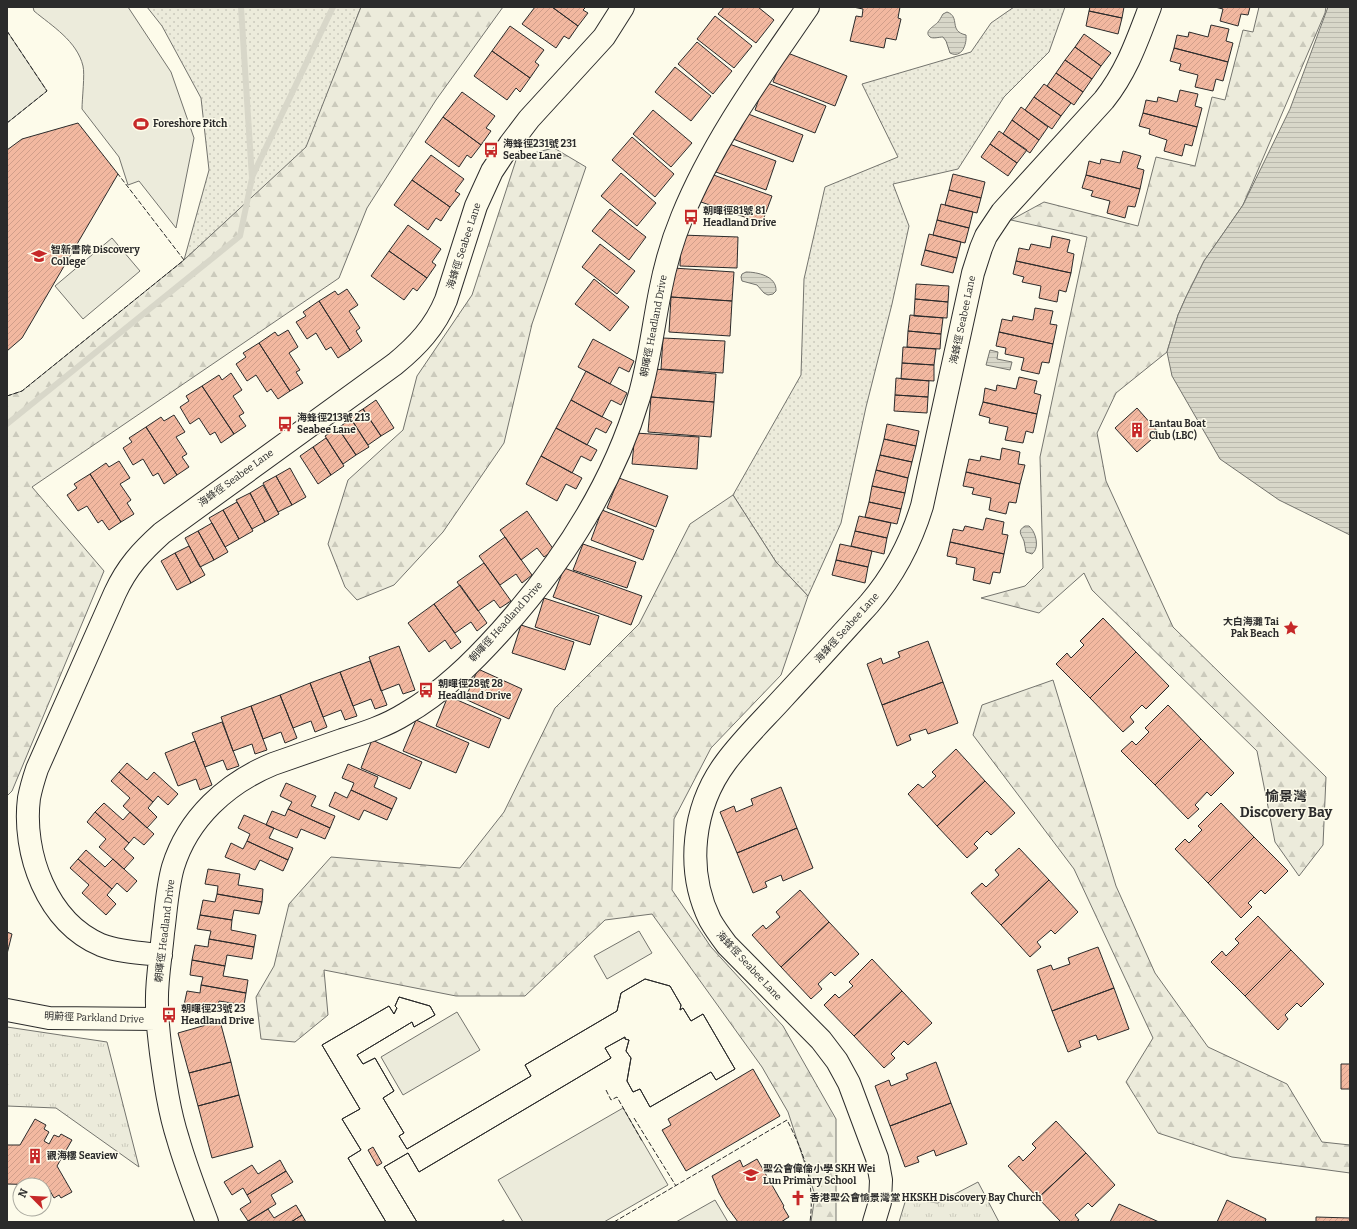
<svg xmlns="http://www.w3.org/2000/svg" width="1357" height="1229" viewBox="0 0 1357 1229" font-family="Bitter,'Noto Sans TC',serif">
<defs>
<pattern id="grass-dots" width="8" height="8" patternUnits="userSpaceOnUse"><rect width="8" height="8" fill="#ecebdb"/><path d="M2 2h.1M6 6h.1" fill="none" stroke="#cbcabc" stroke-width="1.8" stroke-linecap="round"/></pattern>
<pattern id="forest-firs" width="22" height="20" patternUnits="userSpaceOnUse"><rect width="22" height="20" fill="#ecebdb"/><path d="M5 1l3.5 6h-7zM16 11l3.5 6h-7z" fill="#cbcabc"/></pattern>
<pattern id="park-tufts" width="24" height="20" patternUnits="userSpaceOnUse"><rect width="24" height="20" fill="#ecebdb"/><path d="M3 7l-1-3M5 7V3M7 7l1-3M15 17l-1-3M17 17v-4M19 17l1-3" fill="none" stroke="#cbcabc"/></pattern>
<pattern id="water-rules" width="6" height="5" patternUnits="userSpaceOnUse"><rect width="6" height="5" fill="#d8d7c9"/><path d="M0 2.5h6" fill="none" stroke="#bab9ad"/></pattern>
<pattern id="building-hatch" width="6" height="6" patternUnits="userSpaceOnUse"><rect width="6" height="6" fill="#f2b8a0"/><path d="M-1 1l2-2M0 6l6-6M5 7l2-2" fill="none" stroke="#d09e8a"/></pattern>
</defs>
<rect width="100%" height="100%" fill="#fdfbea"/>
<path fill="url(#grass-dots)" stroke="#74746e" d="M147,7H361L307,147L184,260L209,170L201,98L162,26Z
M1014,7H1065L1049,52L1004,97L958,169L893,184L909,226L892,304L866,407L841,523L808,596L776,562L733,495L801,375L804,279L825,187L898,157L862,84L971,52L991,23Z"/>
<path fill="url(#forest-firs)" stroke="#74746e" d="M361,7H503L436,100L367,208L339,278L32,487L104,571L12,791L7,796V396L22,391L184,260L306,147Z
M1259,7H1326L1325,13L1243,205L1204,261L1186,297L1178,315L1167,352L1116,393L1097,433L1106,481L1173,627L1326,777L1323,845L1299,876L1275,842L1257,751L1092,590L1084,573L1039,613L981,598L1025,586L1043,568L1040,457L1087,237L1011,220L1044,202L1138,226L1156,157L1195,166L1212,97L1225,100L1243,30L1253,32Z
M554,148L586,167L532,324L504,443L443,532L394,585L357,600L345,587L328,544L348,480L403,430L417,376L472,295L517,157Z
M733,495L776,562L808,596L781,675L711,748L674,819L672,890L711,947L783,1026L836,1119V1222H811L815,1195L788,1112L762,1067L652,914L605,920L525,996H456L324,970L328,1015L295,1042L261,1039L256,997L274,966L289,904L331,857L460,868L504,812L555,708L639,624L690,524Z
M1053,680L1116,886L1155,973L1208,1047L1287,1084L1322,1142L1350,1145V1173L1232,1157L1158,1133L1126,1082L1153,1038L1074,869L973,735L982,705Z"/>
<path fill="url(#park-tufts)" stroke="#74746e" d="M7,1027L107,1042L139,1167L56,1108L7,1106Z
M978,1182L999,1222H899L906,1199L938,1203Z"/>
<path fill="#ecebdb" stroke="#74746e" d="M33,7H128L171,72L194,138L176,228L139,181L128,185L119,157L82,109C82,99 85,74 83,66C77,41 52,26 34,11Z
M7,31L47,91L7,123Z
M112,238L140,271L83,319L55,286Z
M639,931L652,953L607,979L594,956Z
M457,1012L480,1050L403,1095L381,1057Z
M623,1108L668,1185L604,1222H523L498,1180Z
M715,1200L728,1222H676Z"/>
<path fill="url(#water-rules)" stroke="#74746e" d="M1328,7H1350V535L1279,500L1220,459L1172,376L1167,352L1178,315L1186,297L1204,261L1243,205L1290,109Z
M947,12C961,17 948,31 966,35C967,44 962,59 950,53L946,41L943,37C939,37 933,39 930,37C923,31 935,26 938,22C940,20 941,17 943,14Z
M746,272C757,272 777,276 776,291L773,294L768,295L764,293L757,285L742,281L741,277L742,274Z
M990,350L998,352L997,359L1012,362L1010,370L986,365Z
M1025,526H1029C1036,532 1040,548 1032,554L1026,552C1025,548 1025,545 1024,541C1021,534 1017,531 1025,526Z"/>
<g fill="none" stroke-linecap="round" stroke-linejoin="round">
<path stroke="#d8d7c9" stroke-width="6" d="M252,177L333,7
M7,424L240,236L252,178L241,7"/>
</g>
<path fill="url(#building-hatch)" stroke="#2b2b2b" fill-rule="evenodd" d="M535,7H552L578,26L569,39L564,36L556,48L522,24Z
M552,7H586L583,10L588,13L578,26Z
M724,7H758L774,20L756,43L718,14Z
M853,7H900L898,18L901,19L896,40L886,38L884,48L850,41L856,16L862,17L863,9Z
M1090,7H1124L1122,18L1089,11Z
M1215,7H1250L1248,15L1241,14L1238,26L1220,21L1223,9Z
M1089,11L1122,18L1118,34L1086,26Z
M715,16L752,46L734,68L697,39Z
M1211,25L1229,29L1226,41L1233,43L1228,62L1174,48L1177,35L1188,37L1189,32L1208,37Z
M510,26L544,50L535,62L539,65L530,78L492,51Z
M1084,34L1111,53L1101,66L1075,47Z
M697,42L732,71L713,94L678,64Z
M1075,47L1101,66L1092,79L1065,60Z
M1174,48L1228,62L1223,81L1216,79L1213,91L1195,87L1198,75L1179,70L1181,64L1170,61Z
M492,51L530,78L520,92L516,88L507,100L474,76Z
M785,52L847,76L835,106L773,82Z
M1065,60L1092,79L1083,92L1056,73Z
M675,67L711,96L691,121L655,92Z
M1056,73L1083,92L1074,105L1047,86Z
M765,82L826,106L815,133L755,110Z
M1044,84L1071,103L1061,116L1034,97Z
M1180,90L1198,94L1195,106L1202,108L1197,127L1143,113L1146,100L1157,102L1158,97L1177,102Z
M462,92L495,116L486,128L491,131L481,145L443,117Z
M1034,97L1061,116L1052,129L1025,110Z
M1021,107L1048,127L1039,140L1012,120Z
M653,110L692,143L671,167L633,134Z
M743,112L803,135L793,162L733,139Z
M1143,113L1197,127L1192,146L1185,144L1182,156L1164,151L1167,140L1149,134L1150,129L1139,126Z
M443,117L481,145L471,158L467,155L459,167L425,142Z
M1012,120L1039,140L1030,153L1003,134Z
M78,123L118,174L22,338L7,351V150L22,139Z
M999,131L1027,150L1017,163L990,144Z
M632,137L674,174L655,197L612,160Z
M724,142L776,161L766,190L713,171Z
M990,144L1017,163L1008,176L981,157Z
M1123,151L1141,156L1137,168L1144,170L1140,189L1086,175L1089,161L1100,164L1101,159L1120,163Z
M431,155L464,179L455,191L460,194L450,207L412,180Z
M621,173L656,203L637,226L601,196Z
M708,173L772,196L762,223L698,201Z
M953,174L985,182L981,198L949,190Z
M1086,175L1140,189L1135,207L1128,206L1125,218L1107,213L1110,201L1091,196L1093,191L1082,188Z
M412,180L450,207L441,221L436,218L428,230L394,205Z
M949,190L981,198L977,213L945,205Z
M941,204L973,212L969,228L937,220Z
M610,209L646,237L629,260L592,231Z
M937,220L969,228L965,243L933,235Z
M408,225L441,249L432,262L436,265L427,278L389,251Z
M929,234L961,242L957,258L925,250Z
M681,235L738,237L737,268L680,266Z
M1052,236L1070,240L1067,252L1074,254L1071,273L1016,261L1019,248L1029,250L1031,244L1050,248Z
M600,244L635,271L617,294L582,267Z
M925,250L957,258L953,273L921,265Z
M389,251L427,278L417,291L413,288L404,300L371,276Z
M1016,261L1071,273L1066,292L1059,290L1057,302L1039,298L1041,286L1022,282L1024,277L1013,274Z
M673,268L734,272L732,301L671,297Z
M594,279L629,307L610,331L575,304Z
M916,284L949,286L948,302L915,299Z
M347,289L358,305L349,311L360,328L356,331L362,341L350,350L319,301L335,291L338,295Z
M671,297L732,301L730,336L669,332Z
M915,299L948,302L947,318L914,316Z
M319,301L350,350L338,358L331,347L326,350L316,333L307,339L296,322L306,316L303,312Z
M1035,308L1053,311L1050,324L1057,325L1053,344L999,332L1002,319L1012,321L1013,316L1033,320Z
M910,315L943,318L941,334L908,331Z
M288,330L298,347L289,353L300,370L296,372L303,383L290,391L259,343L275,332L278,336Z
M908,331L941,334L940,349L907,347Z
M999,332L1053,344L1049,363L1042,362L1039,374L1021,370L1024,358L1005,354L1006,348L996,346Z
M663,338L725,341L723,373L661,369Z
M593,339L634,361L629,372L619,367L610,384L578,367Z
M259,343L290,391L278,399L271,389L267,392L256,375L247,381L236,364L246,357L243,353Z
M903,347L936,349L934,365L902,363Z
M902,363L934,365V381L901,379Z
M654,369L716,374L714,402L651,397Z
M586,371L627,393L621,405L611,400L602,417L571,400Z
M231,373L242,390L233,396L244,413L239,416L246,426L234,434L202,386L219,375L222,380Z
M1019,377L1037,381L1034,393L1041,395L1037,414L983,402L985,388L996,391L997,385L1016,389Z
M896,378L929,381L928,397L895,395Z
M202,386L234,434L221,443L215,432L210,435L199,418L190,424L180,407L189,401L186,396Z
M895,395L928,397L927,413L894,411Z
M651,397L714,402L711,437L648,432Z
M376,400L394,428L381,436L363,409Z
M571,400L612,422L606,433L596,428L587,445L556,428Z
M983,402L1037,414L1033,433L1026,431L1023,443L1005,440L1008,427L989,423L990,418L979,415Z
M1137,408L1159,433L1137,452L1115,428Z
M363,409L381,436L368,445L350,417Z
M174,415L185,432L176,437L187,454L182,457L189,467L177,475L146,427L161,417L164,421Z
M351,419L369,447L356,455L338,428Z
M887,424L919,431L916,446L884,439Z
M146,427L177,475L164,484L158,473L153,476L143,459L133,465L123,448L132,442L129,438Z
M338,428L356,455L343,464L325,436Z
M556,428L597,450L591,461L581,456L572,473L541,456Z
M635,433L699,437L697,469L632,464Z
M326,438L344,466L331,475L313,447Z
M884,439L916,446L912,462L880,455Z
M313,447L331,475L318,484L300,456Z
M1002,448L1020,452L1018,464L1025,465L1020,484L966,472L969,459L980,461L981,456L1000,460Z
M880,455L912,462L908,478L876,470Z
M541,456L582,478L576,489L566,484L557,501L526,484Z
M119,461L130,478L120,484L131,500L127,503L134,514L121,522L90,474L106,463L109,467Z
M290,468L306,497L292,505L276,476Z
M876,470L908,478L905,493L872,486Z
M966,472L1020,484L1016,503L1009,502L1006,514L989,510L991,498L972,494L974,488L963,486Z
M90,474L121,522L109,530L102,520L98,523L87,506L78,511L67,495L77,488L74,484Z
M276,476L292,505L278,512L263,483Z
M619,478L668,496L656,527L607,508Z
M263,485L279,514L265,522L250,493Z
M872,486L905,493L901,509L869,502Z
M250,493L265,522L252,529L236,500Z
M237,502L253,531L239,539L223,510Z
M869,502L901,509L897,524L865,517Z
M223,510L239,539L225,547L209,518Z
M602,510L654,530L643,560L591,540Z
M527,511L554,550L544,557L537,548L521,560L500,530Z
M859,516L891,523L887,538L855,531Z
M986,518L1004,522L1002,534L1008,535L1004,554L950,542L953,529L963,531L965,526L983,530Z
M212,523L228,552L214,560L198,531Z
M198,531L214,560L200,567L185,538Z
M855,531L887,538L884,554L851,546Z
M505,537L532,575L522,583L516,574L500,585L479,556Z
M950,542L1004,554L1000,573L993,572L990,584L973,580L975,568L956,564L957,558L947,556Z
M583,544L636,562L627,588L573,570Z
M840,544L872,551L868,567L836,560Z
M189,546L205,575L191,583L175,553Z
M175,553L191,583L177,590L161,561Z
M836,560L868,567L865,583L832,575Z
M484,563L511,601L500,608L494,600L478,611L457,582Z
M564,568L642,596L631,625L553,597Z
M460,585L487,623L477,631L471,622L455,633L434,604Z
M544,598L599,616L590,645L535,627Z
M434,604L461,642L451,649L445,640L429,652L408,623Z
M1103,618L1136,652L1090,698L1056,664L1067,653L1071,658L1084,645L1080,641Z
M521,625L574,642L565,670L512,653Z
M928,641L943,682L882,705L867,664L881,658L883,664L900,657L898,652Z
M399,646L415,690L403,694L399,684L381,691L369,657Z
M1136,652L1169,686L1146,709L1142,705L1130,717L1134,722L1123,732L1090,698Z
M370,661L387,705L375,709L371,699L353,706L340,672Z
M478,669L522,689L509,719L465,699Z
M340,672L357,716L345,720L341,710L323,717L310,683Z
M943,682L958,723L928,734L926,729L909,735L911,740L897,746L882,705Z
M310,683L327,727L315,732L311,721L293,728L280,695Z
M280,695L297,738L285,743L281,732L263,739L251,706Z
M448,696L501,719L489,748L436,726Z
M1168,705L1201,739L1155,785L1121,751L1132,741L1136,745L1149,732L1145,728Z
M251,706L267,750L255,754L252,744L233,751L221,717Z
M416,720L469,743L456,773L403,751Z
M222,722L239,766L227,770L223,760L205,767L192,733Z
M1201,739L1234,773L1211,796L1207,792L1195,805L1199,809L1188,819L1155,785Z
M372,740L422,762L410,789L361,768Z
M195,741L212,785L200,790L196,779L178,786L165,753Z
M956,749L985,781L937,826L908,794L918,784L923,788L936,776L932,772Z
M127,763L147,780L154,772L178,794L168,805L158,796L153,802L119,772Z
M348,764L378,777L374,787L397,798L392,809L351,790L354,783L342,778Z
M119,772L153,802L148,808L157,817L147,828L123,806L130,798L111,781Z
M985,781L1015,813L991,835L987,831L974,844L978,848L967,858L937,826Z
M286,783L316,796L311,806L335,816L330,828L288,809L292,802L280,796Z
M781,787L797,828L737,853L720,812L734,806L736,812L753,805L751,799Z
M351,790L392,809L387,820L364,810L359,820L329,806L335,792L347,798Z
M104,803L123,820L130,812L154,834L144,845L134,837L129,843L95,812Z
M1221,803L1254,837L1208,883L1175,849L1185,839L1189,843L1202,830L1198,826Z
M288,809L330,828L325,839L301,829L297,838L266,825L272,811L285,816Z
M95,812L129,843L124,849L134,858L124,869L99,847L106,839L87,822Z
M244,815L274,828L269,838L293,848L288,860L247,841L250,834L238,828Z
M797,828L813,868L783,881L781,875L765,882L767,887L753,893L737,853Z
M1254,837L1288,871L1265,894L1261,890L1248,903L1252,907L1241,918L1208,883Z
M247,841L288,860L283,871L260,860L255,870L225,857L231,843L243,849Z
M1019,848L1049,880L1001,925L971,893L982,883L986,887L999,875L995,870Z
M86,850L105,867L113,859L137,881L127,892L117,883L112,889L78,859Z
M78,859L112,889L107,895L116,904L106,915L82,893L89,885L70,868Z
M208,869L240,874L238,885L263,889L262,902L217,894L218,886L205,884Z
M1049,880L1078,912L1055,934L1051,930L1037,942L1041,947L1030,957L1001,925Z
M800,890L829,922L781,967L752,935L763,925L766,929L780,917L776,912Z
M217,894L262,902L259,914L234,910L232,920L200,915L203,900L215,902Z
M200,915L232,920L231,930L256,935L254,947L209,939L211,931L197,929Z
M1258,916L1291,950L1245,996L1211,962L1222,951L1226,956L1239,943L1235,939Z
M829,922L859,954L835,976L831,972L818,984L822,989L811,999L781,967Z
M7,932L12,934L7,954Z
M209,939L254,947L252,959L227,955L225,966L192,960L195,945L208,947Z
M1098,947L1114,988L1052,1011L1037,970L1051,965L1053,970L1070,964L1068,958Z
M1291,950L1324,984L1301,1007L1297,1003L1285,1015L1288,1019L1278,1030L1245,996Z
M872,959L902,991L854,1036L824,1005L835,994L839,998L853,986L849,982Z
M192,960L225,966L223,976L248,980L246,993L201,985L203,977L190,975Z
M645,979L670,986L681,1005L680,1010L683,1008L691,1021L703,1014L735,1069L716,1080L711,1072L650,1107L640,1089L633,1092L627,1081L631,1058L626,1051L629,1040L625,1039V1037L605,1048L611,1058L419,1172L408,1153L384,1167L417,1222H386L348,1158L361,1150L342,1119L360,1109L322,1045L389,1006L394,1014L397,1008L395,1006L399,997L430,1006L435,1015L414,1027L412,1022L357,1055L363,1064L375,1058L394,1091L383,1098L404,1133L399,1136L407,1149L531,1076L525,1065L617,1011L621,993ZM373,1147L382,1163L377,1166L368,1150Z
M645,979L670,986L681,1005L680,1010L683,1008L691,1021L703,1014L735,1069L716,1080L711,1072L650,1107L640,1089L633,1092L627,1081L631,1058L626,1051L629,1040L625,1039V1037L605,1048L611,1058L419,1172L408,1153L384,1167L417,1222H386L348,1158L361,1150L342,1119L360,1109L322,1045L389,1006L394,1014L397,1008L395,1006L399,997L430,1006L435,1015L414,1027L412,1022L357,1055L363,1064L375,1058L394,1091L383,1098L404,1133L399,1136L407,1149L531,1076L525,1065L617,1011L621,993Z
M201,985L246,993L244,1005L219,1001L217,1011L184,1005L187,991L200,993Z
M1114,988L1129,1029L1098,1040L1096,1035L1079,1041L1081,1047L1068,1052L1052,1011Z
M902,991L932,1023L908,1045L904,1041L891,1054L895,1058L884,1068L854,1036Z
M220,1021L231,1062L189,1073L178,1033Z
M231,1062L239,1095L198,1106L189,1073Z
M936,1062L951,1103L890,1126L875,1086L889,1080L891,1086L908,1079L906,1074Z
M1341,1064H1350V1089H1341Z
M753,1069L780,1116L686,1171L662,1130L671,1125L668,1119Z
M239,1095L253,1147L212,1158L198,1106Z
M951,1103L967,1144L936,1156L934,1150L917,1157L919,1162L905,1167L890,1126Z
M35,1119L46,1125L44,1129L49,1132L44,1141L49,1144L54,1135L59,1137L61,1134L72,1140L57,1166L72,1192L61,1198L59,1195L54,1198L49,1189L44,1191V1185L7,1184V1145H20Z
M1056,1121L1086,1153L1038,1198L1008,1166L1019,1156L1023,1161L1036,1148L1032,1144Z
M1086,1153L1115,1185L1092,1207L1088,1203L1075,1215L1079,1220L1076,1222H1061L1038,1198Z
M757,1159L784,1206L783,1207L789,1217L781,1222H738L727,1207L719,1193L712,1176L740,1160L743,1167Z
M280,1160L286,1171L247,1195L243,1188L232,1195L224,1182L252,1165L258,1174Z
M286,1171L293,1182L271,1195L276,1204L248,1221L240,1209L251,1202L247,1195Z
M1227,1200L1266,1219L1265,1222H1217Z
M1119,1204L1159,1222H1110Z
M296,1205L302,1215L291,1222H247L268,1209L274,1218Z
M302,1215L306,1222H291Z
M1316,1217L1350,1218V1222H1316Z"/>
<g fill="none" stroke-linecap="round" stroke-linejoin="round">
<g stroke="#2b2b2b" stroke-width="24">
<path id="minor" d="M161,955C141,953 119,952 101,945C47,922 22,853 29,798C31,788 34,778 37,769L115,593C127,567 141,552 162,533L395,364C417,346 435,327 446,300L476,206L492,171L510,144L529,119L604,37L623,7
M7,1010L49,1018L157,1019
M207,1222C197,1195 186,1167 178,1139C169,1111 165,1082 161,1053C159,1037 157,1021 157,1005C156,981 161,957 163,933C166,911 167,888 173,867C188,818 227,783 273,764C296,756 319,748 342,740C364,733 386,726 405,714C442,693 473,662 501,631C562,563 613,485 639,397C649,363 653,327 660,292C665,266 672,241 682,217C713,141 762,74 808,7
M874,1222L880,1202L881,1180L877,1158L849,1083L837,1061L821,1040L727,945C721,937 715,929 710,920C685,869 693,806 726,762C743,739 764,719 783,698C812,667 840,636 869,604C894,575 911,542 922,506L973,273L981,248L986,236L1002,212L1104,100C1127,71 1137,41 1150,7"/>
</g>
<use href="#minor" stroke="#fdfbea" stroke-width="22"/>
<path stroke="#2b2b2b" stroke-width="1" stroke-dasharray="5 2" stroke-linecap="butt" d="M7,31L47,91L7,123
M7,396L22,391L184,260L118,174
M606,1090L611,1100L617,1097L642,1141
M634,1118L676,1186
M500,1222L504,1220L506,1222
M614,1222L787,1120C805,1155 815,1183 810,1222"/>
</g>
<defs>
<g id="stadium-bare" transform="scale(1.2)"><path d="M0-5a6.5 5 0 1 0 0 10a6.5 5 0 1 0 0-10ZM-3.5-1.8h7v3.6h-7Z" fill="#c62828" stroke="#fdfbea" stroke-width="2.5" paint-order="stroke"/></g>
<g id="bus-bare" transform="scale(1.2)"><path d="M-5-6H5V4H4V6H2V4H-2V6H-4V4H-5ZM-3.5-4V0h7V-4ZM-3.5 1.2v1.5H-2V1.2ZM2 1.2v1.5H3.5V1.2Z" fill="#c62828" stroke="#fdfbea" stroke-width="2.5" paint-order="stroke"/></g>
<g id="school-bare" transform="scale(1.2)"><path d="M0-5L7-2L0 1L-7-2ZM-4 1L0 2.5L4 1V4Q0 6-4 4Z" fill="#c62828" stroke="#fdfbea" stroke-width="2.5" paint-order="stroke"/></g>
<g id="building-bare" transform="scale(1.2)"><path d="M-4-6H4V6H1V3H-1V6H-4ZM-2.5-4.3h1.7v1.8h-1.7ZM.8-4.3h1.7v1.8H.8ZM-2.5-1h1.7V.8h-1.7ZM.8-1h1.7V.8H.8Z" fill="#c62828" stroke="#fdfbea" stroke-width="2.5" paint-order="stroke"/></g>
<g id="sight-bare" transform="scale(1.2)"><path d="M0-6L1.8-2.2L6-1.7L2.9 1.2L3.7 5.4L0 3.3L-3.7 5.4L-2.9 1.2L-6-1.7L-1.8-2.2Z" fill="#c62828" stroke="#fdfbea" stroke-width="2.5" paint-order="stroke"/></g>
<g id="church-bare" transform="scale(1.2)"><path d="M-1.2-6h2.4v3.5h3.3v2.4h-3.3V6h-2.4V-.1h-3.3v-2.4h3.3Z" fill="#c62828" stroke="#fdfbea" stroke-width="2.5" paint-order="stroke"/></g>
</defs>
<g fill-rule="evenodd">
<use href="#stadium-bare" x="141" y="124"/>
<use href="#bus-bare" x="491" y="150"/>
<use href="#bus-bare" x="691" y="217"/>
<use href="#school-bare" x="39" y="256"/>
<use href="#bus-bare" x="285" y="424"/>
<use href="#building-bare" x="1137" y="430"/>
<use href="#sight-bare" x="1291" y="628"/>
<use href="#bus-bare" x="426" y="690"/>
<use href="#bus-bare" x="169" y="1015"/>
<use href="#building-bare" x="35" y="1156"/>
<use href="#school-bare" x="751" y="1175"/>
<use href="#church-bare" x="798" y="1198"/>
</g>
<g text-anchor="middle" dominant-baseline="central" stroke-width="3" stroke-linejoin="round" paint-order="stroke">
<g font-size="10" font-weight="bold" fill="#2b2b2b" stroke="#fdfbea" text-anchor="start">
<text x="153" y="124">Foreshore Pitch</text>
<text x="503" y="144">海蜂徑231號 231<tspan x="503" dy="12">Seabee Lane</tspan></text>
<text x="703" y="211">朝暉徑81號 81<tspan x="703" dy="12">Headland Drive</tspan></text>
<text x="51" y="250">智新書院 Discovery<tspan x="51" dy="12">College</tspan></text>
<text x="297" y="418">海蜂徑213號 213<tspan x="297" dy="12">Seabee Lane</tspan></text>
<text x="1149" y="424">Lantau Boat<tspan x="1149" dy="12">Club (LBC)</tspan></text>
<text x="1279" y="622" text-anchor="end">大白海灘 Tai<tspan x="1279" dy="12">Pak Beach</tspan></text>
<text x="438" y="684">朝暉徑28號 28<tspan x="438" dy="12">Headland Drive</tspan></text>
<text x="181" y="1009">朝暉徑23號 23<tspan x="181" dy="12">Headland Drive</tspan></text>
<text x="47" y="1156">觀海樓 Seaview</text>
<text x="763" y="1169">聖公會偉倫小學 SKH Wei<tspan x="763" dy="12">Lun Primary School</tspan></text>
<text x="810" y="1198">香港聖公會愉景灣堂 HKSKH Discovery Bay Church</text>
</g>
<g font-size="10" fill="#2b2b2b" stroke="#fdfbea">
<text transform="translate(464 246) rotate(-72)">海蜂徑 Seabee Lane</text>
<text transform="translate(963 320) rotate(-78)">海蜂徑 Seabee Lane</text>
<text transform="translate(654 326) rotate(-79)">朝暉徑 Headland Drive</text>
<text transform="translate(236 478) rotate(-36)">海蜂徑 Seabee Lane</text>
<text transform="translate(506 622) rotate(-48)">朝暉徑 Headland Drive</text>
<text transform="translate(847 628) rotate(-48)">海蜂徑 Seabee Lane</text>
<text transform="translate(165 931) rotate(-83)">朝暉徑 Headland Drive</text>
<text transform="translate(749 966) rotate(47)">海蜂徑 Seabee Lane</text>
<text transform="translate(94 1018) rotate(2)">明蔚徑 Parkland Drive</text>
</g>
<g font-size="14" font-weight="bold" fill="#2b2b2b" stroke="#fdfbea">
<text x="1286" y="796">愉景灣<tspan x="1286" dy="16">Discovery Bay</tspan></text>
</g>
</g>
<rect width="1357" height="1229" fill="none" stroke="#2b2b2b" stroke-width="16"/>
<g transform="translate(32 1197) rotate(294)"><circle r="19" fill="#fdfbea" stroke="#a9a89e"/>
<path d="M0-3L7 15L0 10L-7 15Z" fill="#c62828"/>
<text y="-6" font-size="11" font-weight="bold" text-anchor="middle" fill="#2b2b2b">N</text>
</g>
</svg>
